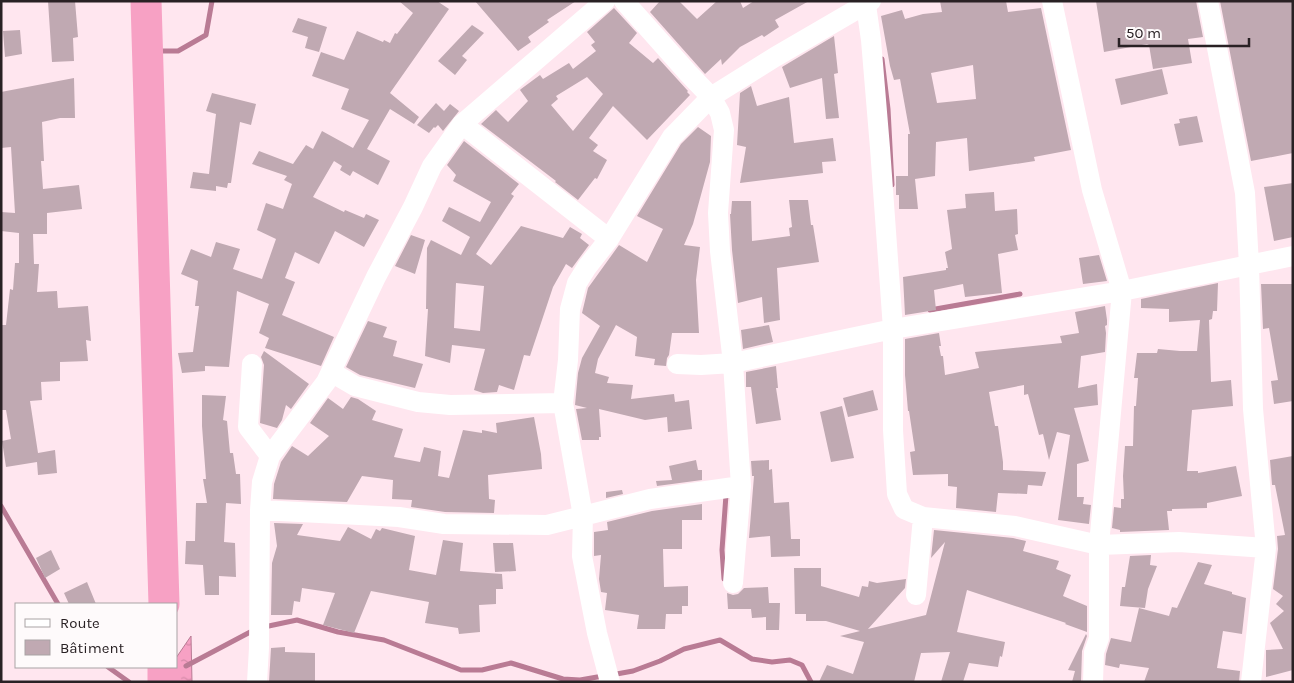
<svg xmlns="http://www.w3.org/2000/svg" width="1294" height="683" viewBox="0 0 1294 683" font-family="Karla,sans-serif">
<defs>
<pattern id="water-ripples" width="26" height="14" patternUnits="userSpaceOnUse" patternTransform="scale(1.25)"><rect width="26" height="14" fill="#f7a1c4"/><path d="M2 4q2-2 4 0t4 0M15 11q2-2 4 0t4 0" fill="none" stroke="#d48aa8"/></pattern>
</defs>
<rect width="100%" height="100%" fill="#ffe6ef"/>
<path fill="url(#water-ripples)" stroke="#b97b94" d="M191,636L192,682H161L171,667H176V658Z"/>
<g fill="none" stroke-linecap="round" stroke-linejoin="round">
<path stroke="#b97b94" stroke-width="5" d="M147,51H178L206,35L212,1
M882,59L888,109L892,185
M930,310L1020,294
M1,506L58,604
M724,579L722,550L726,495
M264,627L297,620L338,632L384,640L461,670H482L511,663L563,679L580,680L603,676
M186,666L254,630
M108,667L129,682
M611,675L633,671L660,661L684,649L720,640L752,659L772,662L790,660L802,665L811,682"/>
<path stroke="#f7a1c4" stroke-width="31" d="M146,1L164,604
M163,682V667"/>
</g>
<path fill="#c0a9b2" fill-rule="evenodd" d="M48,1H75L78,37L73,38L74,61L52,62Z
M399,1H437L449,9L390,93L419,117L414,124L390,109L367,149L390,161L378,185L353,171L350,176L340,170L342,166L334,161L313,197L344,212L345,210L364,218L366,214L379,220L364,247L335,231L319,264L295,252L285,278L295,282L282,315L334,337L321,366L265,348L269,338L259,333L269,304L237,291L229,367L205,366V371L182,373L178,353L193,352L199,306H195L198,281L181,274L191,249L211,257L216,242L240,249L233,269L262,279L276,239L257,230L266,203L283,209L292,184L284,180L287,176L252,164L259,151L293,164L306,145L313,149L322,131L353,148L369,120L341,109L349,89L312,76L321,52L344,60L357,31L383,42L384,40L390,43L395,33L397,34L413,13Z
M475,1H576L547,20L549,22L528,37L531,42L518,51Z
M660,1H679L697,19L717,1H740L743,8L754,1H809L775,20L779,27L764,37L762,35L740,47L722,65L721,59L705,74L650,12Z
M940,1H1006L1008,12L1041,8L1071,150L1034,157L1035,161L969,171L967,138L936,142L935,176L915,179L918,209H899V195H896V176H908V134H910L900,79L894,80L890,66L881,16L902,10L905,19L923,14L942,12ZM973,65L976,99L937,103L931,73Z
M1096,1H1196L1203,37L1188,39L1192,63L1153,69L1149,45L1147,44L1104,52Z
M1220,1H1293V153L1251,161Z
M614,8L637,33L629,43L653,63L658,58L688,91L687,92L690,95L647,140L613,106L589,138L598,145L593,151L607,160L597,179L595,178L578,200L555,182L556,181L481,124L496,110L508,122L528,101L520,90L521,89L540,75L543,79L569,63L573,69L596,51L591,45L595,42L587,32ZM587,77L603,94L573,131L551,105L558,99L556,96Z
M298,18L327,27L319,52L305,48L308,37L292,32Z
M472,25L484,33L462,56L467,60L455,75L438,61Z
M20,30L22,54L5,57L3,31Z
M834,36L838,73L834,74L839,118L826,119L822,78L790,88L782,67Z
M1162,69L1168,94L1121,105L1115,79Z
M74,78L75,118H60L42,122L44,161H41L43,189L79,185L82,209L47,213V234H33L34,264H39L37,292L57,291L58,308L88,306L91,341L86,340L88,361L60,362V381L41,382L42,400L30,401L38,453L55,450L57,473L38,475L37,462L6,467L2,441L11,439L6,410H1V325H6L10,289L13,290L15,263H19V233L1,231V212L15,213L11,147L1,148V92Z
M751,86L757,106L789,97L794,143L833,138L836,161L822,162L823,173L740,183L746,147L737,145L740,93Z
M212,93L256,104L251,125L240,122L231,183H228L227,188L216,186V191L190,188L193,172L209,174L216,114L206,111Z
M436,103L444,111L450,104L459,111L443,131L438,125L435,128L434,127L429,133L417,125Z
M1197,116L1203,142L1179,146L1174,124L1180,123L1179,119Z
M698,127L711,136L710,162L693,224L684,245L700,247L696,280L699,333H672L669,355L667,358L666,366L654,365L655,359L635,356L637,337L616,325L598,359L595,373L609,377L607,383L633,385L631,399L674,394L675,402L689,400L692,429L668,432L667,417L645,420L599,409L601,437H599V440H582L576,409L587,408L575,405L578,373L582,358L600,326L582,313L588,288L619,245L647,262L663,229L637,216L681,144Z
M464,141L519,184L511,194L514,196L476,254L491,265L521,226L563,238L570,227L582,234L580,238L589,245L572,268L566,264L553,287L530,356L524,355L514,390L499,385L497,392L483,393L474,390L485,349L452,345L450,363L425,356L428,309H426L427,248L431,240L461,255L470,237L442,221L449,207L480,222L491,202L453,181L456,175L447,165ZM456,283L484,286L480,331L454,328Z
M1293,183V237L1274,241L1264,187Z
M994,192L995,211L1017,209L1018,234L1015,235L1018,250L998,254L1002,293L965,297L963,284L934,290L936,310L905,315L903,277L946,270V268H948L945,252L952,249L947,210L966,208L965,194Z
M789,200H808L811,225H813L819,262L777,268L780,320L764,323L762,297L738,303L732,250L730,214H731L732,201H751L752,241L790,236L789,228L792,227Z
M411,235L425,240L415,274L395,266Z
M1099,255L1107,281L1083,284L1079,258Z
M1218,283L1217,311H1213L1212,319L1209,320L1211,382L1231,380L1233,406L1192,410L1187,471H1198V473L1236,466L1242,496L1207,503V508L1172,509V511H1167L1169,530L1120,532V530L1112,528L1114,507L1121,508V499H1124L1123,476L1125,446H1133L1134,406H1136L1138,378H1134L1137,353H1157L1158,349L1180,351H1197L1200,320L1169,322V309L1141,308V299Z
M1261,284H1293V401L1274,404L1271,381L1278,380L1269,328L1263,329Z
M1105,306L1107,320V325L1105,326L1106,333L1105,352L1081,356L1078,388L1097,384L1098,405L1074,408L1089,461L1077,464V497H1084L1083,504L1091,505L1089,524L1058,520L1070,435L1057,432L1049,460L1043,434L1039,435L1028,394L1024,395V385L989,392L995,426H998L1003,462V470L1046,472L1042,486L1028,485L1027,494L998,493L996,512L956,508L957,487L948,486V474L913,475L910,452L915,451L909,411H908L905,375V339L939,333L941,346H939L941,356H943L945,375L979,368L975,352L1062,343L1060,336L1079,333L1075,312Z
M368,321L387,327L383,337L397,341L393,356L423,364L415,388L360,375L346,367Z
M769,325L773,342L743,349L741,330Z
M264,351L309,384L291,409L286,405L282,420L277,428L260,423L264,365L261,357Z
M776,366L778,388H776L781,420L756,424L751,387H746V372Z
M873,390L878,410L848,417L843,398Z
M202,395L226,396L223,420L227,421L230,453H233L236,474H240L241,504L226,503L224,542L235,543L236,577L219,576V595H205L203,565L185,564L186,541H195L196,503H207L203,479H206L202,426Z
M351,397L358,399L376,411L372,420L403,429L394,457L420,462L424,447L441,451L438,476L449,478L463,430L482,433V430L497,433L496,423L534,417L541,454L542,469L488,475L489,499L495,500L494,513L445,512L411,507L412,500L392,499L393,480L362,476L347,502L273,499L274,484L281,462L292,446L308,456L329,436L310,423L328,398L343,409Z
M842,406L854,458L831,462L820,412Z
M1293,456V670L1266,677V650L1283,649L1270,623L1284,611L1276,604L1283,596L1273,589L1278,549L1277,536L1285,535L1275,485H1272L1270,460Z
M696,460L698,470H702V480L657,486L656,481L672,480L669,466Z
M769,460V470L772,469L774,503L789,502L791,539H800V556L771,557L770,536L749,538L754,476H752L751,461Z
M622,490L623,494L606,498V492Z
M702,504V520H682V549H663L664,587L688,586V606H682V614H666L665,629H637L639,615L605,610L607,593L601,592L599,579L601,555L594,556V532L608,530L607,522L652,511Z
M274,523L303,524L297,535L340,541L348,527L371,539L376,529L380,531L382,528L415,536L409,570L436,575L443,540L463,543L460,571L502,574L503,589H496V604L479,605L480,632L459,634L458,628L425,623L429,602L371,591L354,633L323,625L335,593L302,588L300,602L294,601L292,615H271L272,563L277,546Z
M934,530L1013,538L1026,541L1023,551L1059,561L1056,569L1071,575L1063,596L1087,606V632L1065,624L1066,623L967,590L957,632L1005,642L1002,657L1000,656L998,667L969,663L963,682H941L950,652L921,653L914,682H819L827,665L853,674L864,642L840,636L860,631L826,621H806V614H795L794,568H821V586L859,597L862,586L868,587L869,581L877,583L906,579L905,588L868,629L926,615L945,542L931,558Z
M493,543H513L516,571L495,572Z
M51,550L60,569L45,578L36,558Z
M1151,555L1150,565L1157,566L1148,589L1145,608L1120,606L1122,587H1125L1130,556Z
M1198,562L1212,565L1204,584L1232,592V594L1246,598L1242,634L1223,631L1217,668L1240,671L1239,682H1144L1149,668L1120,664L1119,668L1105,665L1106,654L1111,638L1131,642L1139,608L1169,616L1172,607L1177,608Z
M87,582L96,604H69L64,593Z
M768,587L769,603H780L779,630H766V617L752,618L751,609H728L727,593L733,595L738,594L744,588Z
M1086,634L1087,636L1082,651L1081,682H1072L1075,671L1068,670Z
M285,647V652L315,653V682H269L271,648Z"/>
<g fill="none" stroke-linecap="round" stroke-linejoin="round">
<path stroke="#fff" stroke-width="20" d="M624,1L688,73L711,97L720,113L724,130L718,213L720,251L733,363L741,486L733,583
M1052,1L1092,190L1122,291L1099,545V638L1094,652L1093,682
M1208,1L1245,193L1249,265L1253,409L1266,548L1251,682
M866,5L871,40L880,148L893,329V430L897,494L904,509L923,517L1015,526L1099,545L1179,542L1266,548
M462,124L609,239
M252,364L248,427L270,456L262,482L260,510L259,648L257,682
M677,364L701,365L733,363L893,329L1122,291L1293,256
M331,372L355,386L418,402L450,405L563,403
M270,456L326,382L376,277L413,207L432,166L462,124L605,1
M260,510L399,517L444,524L547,525L650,499L741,486
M916,595L923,517
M610,682L597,633L582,556L583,516L563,403L568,360L570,309L577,283L587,267L609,239L672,137L711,97L775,57L871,1"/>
</g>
<rect width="1294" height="683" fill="none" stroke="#292124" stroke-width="5"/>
<rect x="15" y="603" width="162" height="65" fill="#fefafb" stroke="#a9a3a5"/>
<rect x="25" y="619" width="25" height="8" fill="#ffffff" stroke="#a9a3a5"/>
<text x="60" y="628" font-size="15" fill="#292124">Route</text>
<rect x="25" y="640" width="25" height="15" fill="#c0a9b2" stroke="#a9a3a5"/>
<text x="60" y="653" font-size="15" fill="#292124">Bâtiment</text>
<path d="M1119 38v8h130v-8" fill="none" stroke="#292124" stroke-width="2.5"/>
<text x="1126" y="38" font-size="15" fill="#292124" stroke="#fefafb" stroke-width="4" paint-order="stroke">50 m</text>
</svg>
